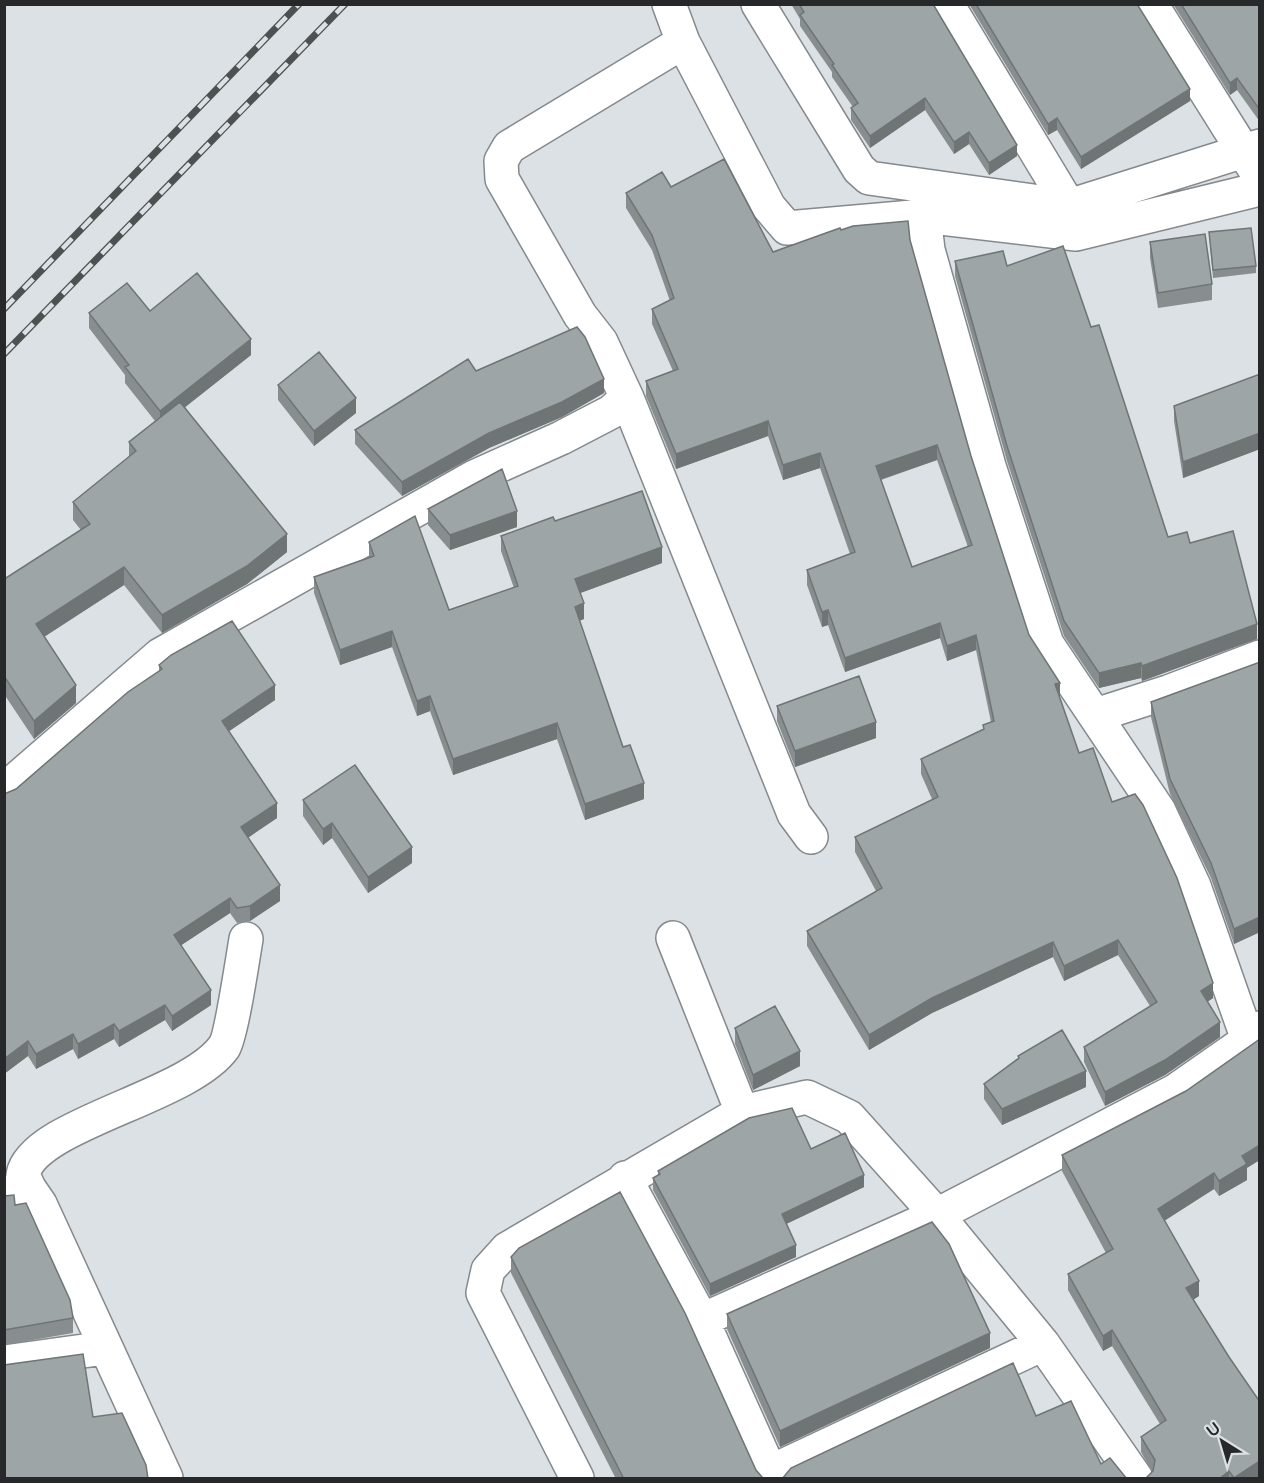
<svg xmlns="http://www.w3.org/2000/svg" width="1264" height="1483" viewBox="0 0 1264 1483" font-family="'Varela Round',sans-serif">
<rect width="100%" height="100%" fill="#dbe1e5"/>
<g fill="none" stroke-linecap="round" stroke-linejoin="round">
<g stroke="#84898d" stroke-width="36">
<path id="street" d="M669,4L683,42L769,207L787,228L924,216L1076,234L1260,189
M758,4L859,169L869,178L1069,206L1260,146
M947,4L1069,206
M1151,4L1254,168
M683,42L509,147L501,161L502,179L580,315L601,342L627,398L794,814L811,837
M924,216L928,250L989,466L1047,644L1159,811L1194,886L1248,1040
M1096,715L1168,692L1260,657
M4,790L160,655L474,477L561,438L611,412L627,398
M673,938L742,1112
M625,1178L702,1320L773,1478
M29,1188L23,1175C32,1124 188,1098 224,1047C231,1037 243,957 246,939
M4,1193L29,1188L40,1204L166,1478
M702,1320L937,1215L1175,1091L1248,1040L1260,1028
M4,1362L105,1348
M770,1472L1043,1344
M577,1478L483,1293L488,1270L507,1249L742,1112L807,1097L849,1117L937,1215L1043,1344L1136,1478"/>
</g>
<use href="#street" stroke="#fff" stroke-width="33"/>
<g stroke="#4e5152" stroke-width="7">
<path id="rail" d="M4,309L299,4
M4,354L345,4"/>
</g>
<use href="#rail" stroke="#dbe1e5" stroke-width="4.5" stroke-dasharray="14" stroke-linecap="butt"/>
</g>
<path fill="#888e90" fill-rule="evenodd" d="M791,4H933L1017,156L989,175L969,144L954,154L925,110L870,148L851,120V108L853,107L832,77V72L800,26V19Z
M969,4H1137L1190,101L1081,169L1057,130L1048,135Z
M1173,4H1260V122L1237,90L1230,95Z
M671,187L773,252L841,230L910,240L971,456L1029,635L1060,698L1079,753L1112,802L1213,998L1207,1002L1220,1037L1165,1075L1105,1106L1084,1062V1047L1150,1006L1118,955L1064,981L1053,957L932,1013L869,1050L807,946V931L876,891L855,852V837L932,799L921,774V759L983,730V725L991,722L976,650L947,661L940,638L845,672L828,625L822,627L807,585V570L850,554L820,468L783,480L768,436L676,469L646,396V381L673,371L652,324V309L670,301L652,250L626,208V193ZM937,460L968,547L912,567L881,480Z
M1209,232L1256,266V273L1213,278Z
M1150,242L1212,284V300L1158,308L1150,258Z
M955,261L1007,266L1091,327L1168,537L1190,543L1257,639L1142,681L1141,678L1099,688L1064,636L1007,461L955,276Z
M150,311L251,355L185,407L287,552L247,584L162,633L124,585L44,637L76,703L34,739L4,694V576L6,578L81,530L73,520V502L129,457V442L155,421L125,383V375L89,328V313Z
M476,371L604,393L562,417L489,448L402,496L355,444V430Z
M1260,374V449L1183,478L1174,421V406Z
M278,385L356,413L314,446L278,400Z
M428,509L517,527L450,550L428,525Z
M555,521L662,563L580,593L584,619L579,621L623,747L644,799L585,820L557,739L453,775L430,711L417,716L392,647L340,665L314,593V577L369,557V542L449,610L514,588L501,551V536Z
M1260,662V932L1234,944L1211,878L1170,794L1151,717V702Z
M159,665L275,700L229,731L277,818L248,838L280,901L250,921L237,923L230,913L181,945L211,1005L172,1031L165,1020L119,1047L114,1039L78,1059L73,1049L36,1069L28,1056L4,1074V794L16,789L159,671Z
M777,706L876,738L795,767L777,721Z
M303,800L412,863L368,893L332,838L323,845L303,816Z
M735,1028L800,1066L753,1090L735,1044Z
M1018,1056L1086,1087L1002,1125L984,1099V1084L1018,1059Z
M811,1149L864,1187L786,1224L796,1257L710,1296L653,1190V1178L658,1175V1171Z
M1062,1155L1247,1168V1180L1219,1196L1214,1189L1164,1220L1199,1296L1193,1300L1260,1476L1256,1479H1145L1152,1472L1141,1452V1437L1160,1424L1112,1346L1103,1351L1068,1290V1274L1106,1253L1062,1171Z
M4,1196L15,1205L73,1318V1333L4,1345Z
M511,1257L756,1470L762,1477L765,1479H616L511,1273Z
M727,1314L990,1348L780,1447L727,1329Z"/>
<path fill="#6f7475" d="M1237,78V90L1230,95V83Z
M1190,89V101L1081,169V157Z
M925,98V110L870,148V136Z
M1057,118V130L1048,135V124Z
M969,132V144L954,154V142Z
M1017,145V156L989,175V163Z
M251,339V355L160,427V411Z
M604,379V393L562,417L489,448L402,496V482L489,433Z
M356,398V413L314,446V431Z
M768,421V436L676,469V454Z
M1260,433V449L1183,478V462Z
M937,445V460L876,481V466Z
M820,453V468L783,480V465Z
M517,511V527L450,550V535Z
M287,534V552L247,584L162,633V615Z
M662,547V563L575,595V579Z
M124,567V585L36,642V624Z
M584,603V619L575,622V607Z
M828,610V625L822,627V612Z
M940,623V638L845,672V658Z
M1257,624V639L1142,681V666Z
M392,631V647L340,665V650Z
M976,635V650L947,661V646Z
M1141,663V678L1099,688V673Z
M1060,683V698L1055,684Z
M76,685V703L34,739V721Z
M275,685V700L222,736V721Z
M430,696V711L417,716V701Z
M876,722V738L795,767V751Z
M557,723V739L453,775V759Z
M644,783V799L585,820V804Z
M277,803V818L241,842V827Z
M332,823V838L323,845V829Z
M412,847V863L368,893V877Z
M280,885V901L250,921V906Z
M230,898V913L174,950V935Z
M1260,917V932L1234,944V929Z
M1118,940V955L1064,981V966Z
M1053,942V957L932,1013L869,1050V1035L932,998Z
M1213,983V998L1201,1006V991Z
M211,990V1005L172,1031V1016Z
M165,1005V1020L119,1047V1031Z
M1220,1022V1037L1165,1075L1105,1106V1092Z
M114,1024V1039L78,1059V1044Z
M73,1034V1049L36,1069V1054Z
M28,1041V1056L4,1074V1059Z
M800,1051V1066L753,1090V1075Z
M1086,1071V1087L1002,1125V1109Z
M1260,1145V1160L1247,1168V1180L1219,1196V1181L1242,1156Z
M1214,1173V1189L1158,1225V1209Z
M864,1175V1187L782,1226V1214Z
M796,1245V1257L710,1296V1284Z
M1199,1281V1296L1186,1304V1288Z
M1112,1330V1346L1103,1351V1336Z
M990,1333V1348L780,1447V1431Z
M1260,1461V1476L1256,1479L1234,1478Z
M1229,1471V1479H1219Z"/>
<path fill="#9ea5a7" stroke="#6f7475" stroke-width="1.5" fill-rule="evenodd" d="M799,4H933L1017,145L989,163L969,132L954,142L925,98L870,136L851,108L858,103L832,65L834,64L800,15L804,12Z
M976,4H1137L1190,89L1081,157L1057,118L1048,124Z
M1181,4H1260V110L1237,78L1230,83Z
M724,159L773,252L840,228L841,230L853,226L908,221L910,240L971,456L1029,635L1060,683L1055,684L1079,753L1093,748L1112,802L1135,794L1143,805L1177,878L1213,983L1201,991L1220,1022L1165,1060L1105,1092L1084,1047L1157,1002L1118,940L1064,966L1053,942L932,998L869,1035L807,931L882,888L855,837L938,797L921,759L984,729L983,725L994,721L976,635L947,646L940,623L845,658L828,610L822,612L807,570L855,552L820,453L783,465L768,421L676,454L646,381L678,369L652,309L674,298L652,235L626,193L662,172L671,187ZM937,445L972,545L912,567L876,466Z
M1251,228L1256,266L1213,270L1209,232Z
M1205,234L1212,284L1158,293L1150,242Z
M1063,246L1091,327L1099,325L1168,537L1187,532L1190,543L1233,531L1257,624L1142,666L1141,663L1099,673L1064,621L1007,446L955,261L1003,251L1007,266Z
M197,273L251,339L160,411L125,367L129,365L89,313L127,283L150,311Z
M577,327L585,337L604,379L562,402L489,433L402,482L355,430L468,359L476,371Z
M319,352L356,398L314,431L278,385Z
M1260,374V433L1183,462L1174,406Z
M180,402L287,534L247,566L162,615L124,567L36,624L76,685L34,721L4,676V576L6,578L90,524L73,502L136,451L129,442Z
M502,469L517,511L450,535L428,509Z
M642,491L662,547L575,579L584,603L575,607L623,747L630,745L644,783L585,804L557,723L453,759L430,696L417,701L392,631L340,650L314,577L374,556L369,542L415,516L449,610L518,586L501,536L553,517L555,521Z
M232,621L275,685L222,721L277,803L241,827L280,885L250,906L237,908L230,898L174,935L211,990L172,1016L165,1005L119,1031L114,1024L78,1044L73,1034L36,1054L28,1041L4,1059V794L16,789L128,692L162,669L159,665L171,655Z
M1260,662V917L1234,929L1211,863L1170,779L1151,702Z
M859,676L876,722L795,751L777,706Z
M355,765L412,847L368,877L332,823L323,829L303,800Z
M775,1006L800,1051L753,1075L735,1028Z
M1062,1030L1086,1071L1002,1109L984,1084L1019,1058L1018,1056Z
M1260,1039V1145L1242,1156L1247,1164L1219,1181L1214,1173L1158,1209L1199,1281L1186,1288L1229,1357L1260,1402V1461L1234,1478L1229,1471L1219,1479H1145L1153,1471L1155,1460L1141,1437L1166,1420L1112,1330L1103,1336L1068,1274L1113,1249L1062,1155L1186,1091Z
M792,1108L811,1149L845,1133L864,1175L782,1214L796,1245L710,1284L653,1178L660,1174L658,1171L749,1118Z
M620,1192L685,1313L756,1470L762,1477L765,1479H624L511,1257L519,1248Z
M14,1195L15,1205L26,1203L70,1300L73,1318L4,1330V1196Z
M932,1222L949,1244L990,1333L780,1431L727,1314Z
M83,1354L93,1417L122,1413L146,1465L148,1479H4V1365Z
M1013,1363L1036,1416L1071,1401L1101,1464L1110,1458L1127,1479H782L791,1468Z"/>
<rect width="1264" height="1483" fill="none" stroke="#262829" stroke-width="12"/>
<g transform="translate(1222 1441) rotate(323)" stroke="#dbe1e5" stroke-width="4.5" paint-order="stroke">
<path d="M0-4.5L10 22L0 15L-10 22Z" fill="#262829"/>
<text y="-9" font-size="16" font-weight="bold" text-anchor="middle" fill="#262829">U</text>
</g>
</svg>
